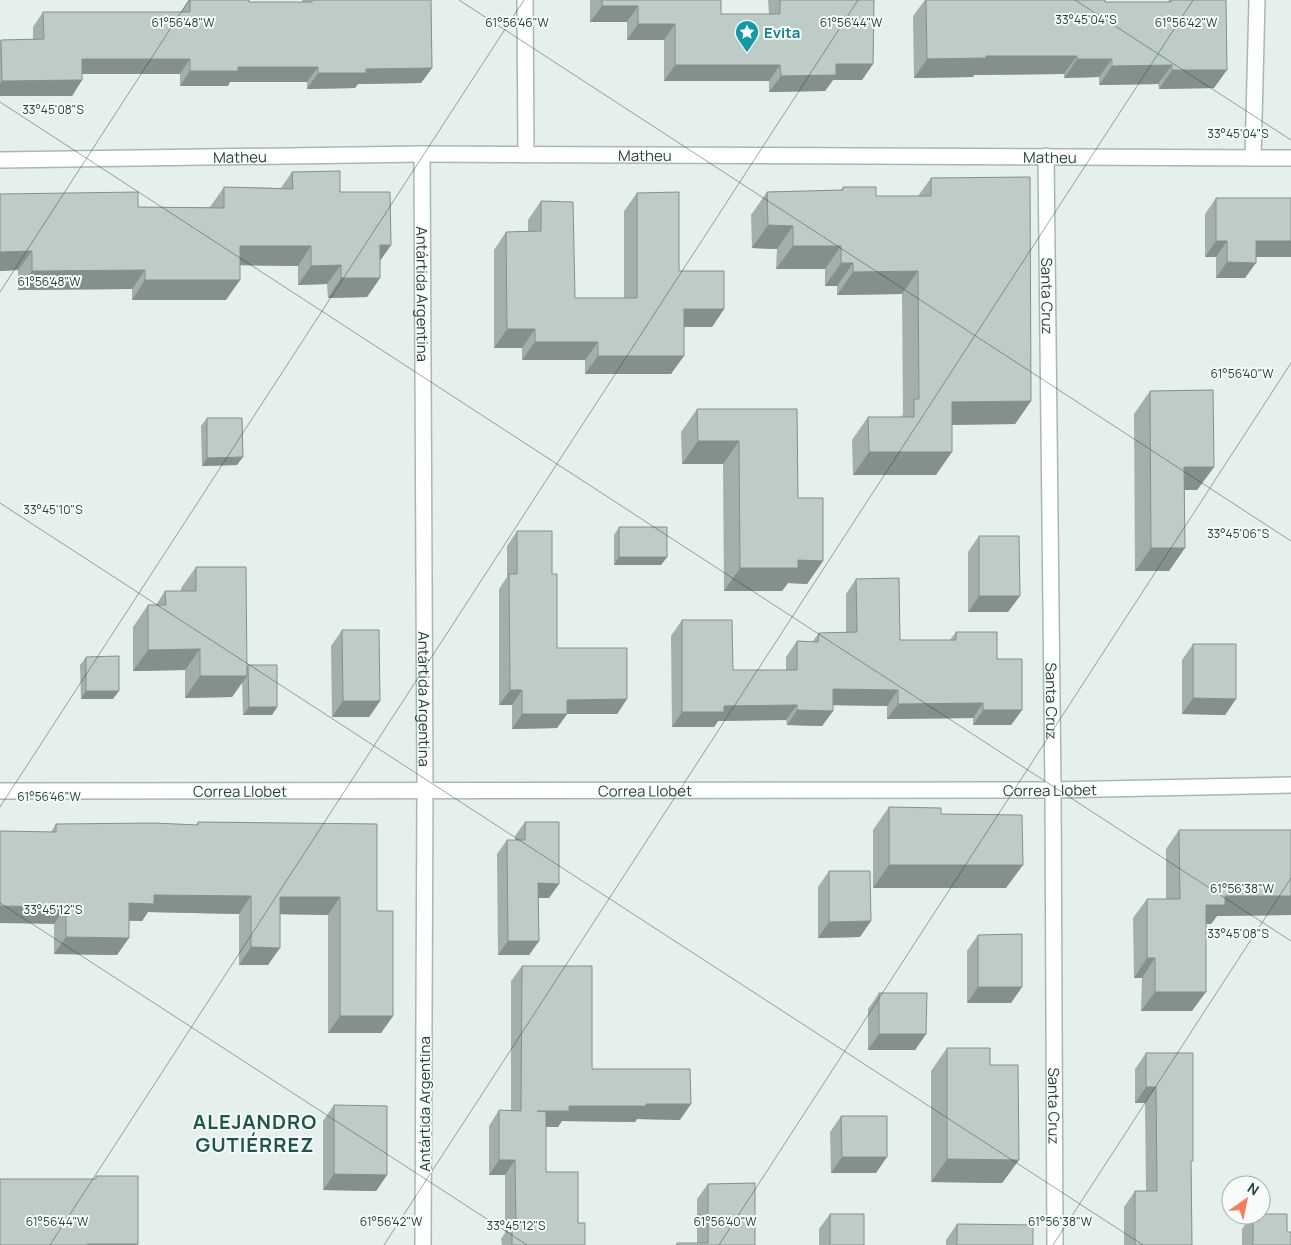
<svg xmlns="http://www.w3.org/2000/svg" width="1291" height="1245" viewBox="0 0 1291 1245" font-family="Manrope,sans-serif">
<rect width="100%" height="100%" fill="#e5efeb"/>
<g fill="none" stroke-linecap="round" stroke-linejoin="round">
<g stroke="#a7b8b2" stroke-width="18">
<g id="minor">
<path d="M525,0L526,154"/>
<path id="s1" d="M422,154L425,789L423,1245"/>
<path id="s2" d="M1046,156L1053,790L1055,1245"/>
<path d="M1253,158L1257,0"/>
<path id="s3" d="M0,160L422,154L1291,158"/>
<path id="s4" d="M0,791L1053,790L1291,785"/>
</g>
</g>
<use href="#minor" stroke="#fff" stroke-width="15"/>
</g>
<path fill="#a3b0aa" d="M189,0H249V2H302V0H431L432,68L421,83L358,84L355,88L307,89V82H230L228,86H180V74H82V80L72,96H0V41L1,40L33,39V27L43,12H181Z
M590,0H721V14H769L768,0H874L873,64L862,80H833L825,91L769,92V81H664V40H627V22H590Z
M925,0H1105V2H1168L1169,0H1226L1214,88L1159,89L1158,84L1099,85V77L1064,78V74L974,75L973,77L914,78L913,16Z
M292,172L340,192L391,245L380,261V278L367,297L328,298L327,284L298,285V266L240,265L226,300H132V289L18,290V270L0,271V194L138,207H210L224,187L281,188Z
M931,178L1031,401L1015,424L952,425L936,475H853L852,440L868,417H901L903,414L902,294L837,295V286H825V269H776L777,249L752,248L751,215L767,192L841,190L843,187L876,196H918Z
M637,193L679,271L724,309L712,327H684L671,374H585V360H522V348H494V250L506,232L528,231V220L541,201L575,298H624V211Z
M1216,198L1291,257H1256L1245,278H1216V257H1205V214Z
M1150,391L1214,467L1197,490H1184L1169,571H1135L1134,414Z
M697,409H797L798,498L823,561L807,584L788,583L782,591H724L723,464H682L681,432Z
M207,418L237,465L202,466L201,426Z
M619,527L667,557L661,565H614V535Z
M517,531L552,574L557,648L627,699L617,714H567L557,728L512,729V705H499V589L507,577V546Z
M979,536L1008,612H968V552Z
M196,567L247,667L248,665L277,707L272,715H243L242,682L232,697L185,698V670L133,671V627L148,605H156L165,591H181V588Z
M856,579L900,640H950L956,632L997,659L1022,710L1011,725H973V718L887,719V706L833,705V711L822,726L787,725L786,720L718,721L714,727H672L671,636L682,620L733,670H786V657L797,641L812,642L819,633H846V594Z
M342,630L380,701L369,717H332L331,646Z
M1193,644L1236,699L1225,715L1182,714V660Z
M86,657L113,699H81L80,665Z
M889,807L941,814L1006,888H873V830Z
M198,822L377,911L393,1016L381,1033H328V915L280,914L268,965H239V914L148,912L142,921H129L117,955L54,954V924L51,832L56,824L196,825Z
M525,822L549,898H538L539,941L529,955H498L497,854L507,840H515V836Z
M1179,830H1291V915L1217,916L1211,924H1206L1192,1011H1141L1142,978H1134L1133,918L1147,899H1166V849Z
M829,871L860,937L818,938V887Z
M978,935L1022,987L1011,1003H967V951Z
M522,966L592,1069L680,1120L637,1119L635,1122L562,1121L558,1127H546V1172L578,1223L585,1245H502L501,1239L505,1233V1175H489V1126L499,1110L511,1111V981Z
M879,993L926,1034L915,1050H868V1009Z
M947,1048L990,1065L1019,1160L1002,1183L931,1182V1071Z
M1146,1053L1191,1163L1192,1245H1124V1207L1135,1191H1146L1145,1103H1135V1069Z
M334,1105L387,1175L376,1191L323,1190V1121Z
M841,1116L876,1173H831L830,1132Z
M708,1184L755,1245H676L677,1243H697V1199Z
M830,1214L864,1245H819V1229Z
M1252,1215H1261L1287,1232L1291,1245H1242V1229Z
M957,1224L1033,1245H946V1240Z"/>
<path fill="#84908b" d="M602,6H638L627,22H590Z
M638,24H675L664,40H627Z
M986,56H1077L1064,74L974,75L973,77L914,78L927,59Z
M82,59H190L180,74H72Z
M1077,59H1112L1099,77L1064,78Z
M836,64H873L862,80H833L825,91L769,92L781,76Z
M675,65H780L769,81H664Z
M1172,65L1158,84L1099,85L1112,66Z
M238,67H318L307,82H230L228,86H180L190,71Z
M432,68L421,83L358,84L355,88L307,89L318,73L366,69Z
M1172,70H1227L1214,88L1159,89Z
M82,80L72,96H0V84L2,81Z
M768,225L793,226L777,249L752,248Z
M1216,241H1227L1216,257H1205Z
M1256,241H1291V257H1245Z
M380,245H391L377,265Z
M240,246H311L298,266L226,265Z
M793,246H841L825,269H776Z
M32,251L18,270L0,271V252Z
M1227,262L1256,263L1245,278H1216Z
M841,263H853L837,286H825Z
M341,265L327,284L298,285L311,266Z
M145,270L132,289L18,290L32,271Z
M918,271L902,294L837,295L853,272Z
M341,278H380L367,297L328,298Z
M145,280H240L226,300H132Z
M684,309H724L712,327H671Z
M507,329H535L522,348H494Z
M535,342H598L585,360H522Z
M598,356H684L671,374H585Z
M1031,401L1015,424L936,425L952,402Z
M698,441H739L723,464H682Z
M869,452H952L936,475H853Z
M243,457L237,465L202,466L207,458Z
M1184,467H1214L1197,490H1168Z
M1151,548H1185L1169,571H1135Z
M619,557H667L661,565H614Z
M798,560L823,561L807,584L788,583L782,591H724L740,568Z
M979,596H1020L1008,612H968Z
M200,649L185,670L133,671L148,650Z
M200,676H247L232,697L185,698Z
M833,689L898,690L887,706L822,705Z
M510,690H522L512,705H499Z
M86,691H119L113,699H81Z
M1193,698L1236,699L1225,715L1182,714Z
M627,699L617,714H567L557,728L512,729L522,714L567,700Z
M343,701H380L369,717H332Z
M983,703L973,718L887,719L898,704Z
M797,705L786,720L718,721L714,727H672L682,712L724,706Z
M249,707H277L272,715H243Z
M797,710L833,711L822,726L787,725Z
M983,710H1022L1011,725H973Z
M889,865H1023L1006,888H873Z
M538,883L559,884L549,898H528Z
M154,895L251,896L239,914L148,912L142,921L117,920L129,903Z
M1225,896H1291V915L1217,916L1211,924H1192L1206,905Z
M280,897H340L328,915L268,914Z
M0,906L66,907L54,924L0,923Z
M871,921L860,937L818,938L829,922Z
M66,937L129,938L117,955L54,954Z
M508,941H539L529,955H498Z
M251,947L280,948L268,965H239Z
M1147,958H1155L1142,978H1134Z
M978,987H1022L1011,1003H967Z
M1155,992H1206L1192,1011H1141Z
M340,1016H393L381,1033H328Z
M879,1034H926L915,1050H868Z
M1146,1087H1156L1145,1103H1135Z
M646,1104H691L680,1120L637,1119L635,1122L562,1121L558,1127H526L537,1111L569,1106Z
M842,1157H887L876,1173H831Z
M947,1159L1019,1160L1002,1183L931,1182Z
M499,1160H515L505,1175H489Z
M334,1174L387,1175L376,1191L323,1190Z
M87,1244H138V1245H86Z"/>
<path fill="#bdcdc6" stroke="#84908b" d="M190,0H249V2H312V0H431L432,68L366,69V73H318V67H238V71H190V59H82V80L2,81L1,40L44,39L43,12H190Z
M602,0H721V14H780V0H874L873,64H836V75L781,76L780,65H675V24H638V6H602Z
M926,0H1105V2H1171V0H1226L1227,70H1172V65L1112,66V59H1077V56H986V58L927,59Z
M340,171V192H390L391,245H380V278H341V265L311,266V246H240V280H145V270L32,271V251L0,252V194L138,192V207L224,208V187L293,189L292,172Z
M1030,177L1031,401L952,402V452H869L868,417H914V399H919L918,271L853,272V263H841V246H793V226L768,225L767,192L843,190V187H876V196H931V178Z
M679,192V271H724V309H684V356H598V342H535V329H507L506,232L541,231V201L573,202L575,298H637V193Z
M1216,198H1291V241H1256V263L1227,262V241H1216Z
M1213,390L1214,467H1184L1185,548H1151L1150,391Z
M697,409H797L798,498H823V561L798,560V568H740L739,441H698Z
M207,418H242L243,457L207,458Z
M619,527H667V557H619Z
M517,531H552V574H557V648H627V699L567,700V714H522V690H510L509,574H517Z
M979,536H1019L1020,596H979Z
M196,567H246L247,676H200V649L148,650V605H166L165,591H196Z
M899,578L900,640H956V632H997V659H1022V710H983V703L898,704V690L833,689V711L797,710V705L724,706V712H682V620H732L733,670H797V641L818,642L819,633L857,632L856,579Z
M342,630H379L380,701H343Z
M1193,644H1236V699L1193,698Z
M119,656V691H86V657Z
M248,665H277V707H249Z
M889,807L941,808V814L1022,815L1023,865H889Z
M198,822L377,824V911H393V1016H340V897H280V948L251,947V896L154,895V904L129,903V938L66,937V907L0,906V831L56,832V824L154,823L198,825Z
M525,822H559V884L538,883L539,941H508L507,840H525Z
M1179,830H1291V896H1225V905H1206V992H1155V958H1147V899H1180Z
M829,871H870L871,921L829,922Z
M1022,934V987H978V935Z
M522,966H592V1069H690L691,1104H646V1106H569V1111H537L546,1112V1172H578V1223H585V1245H512V1223H516L515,1160H499V1110L521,1111Z
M879,993H927L926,1034H879Z
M947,1048H990V1065H1018L1019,1160L947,1159Z
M1146,1053H1193V1161H1191L1192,1245H1135V1191H1157L1156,1087H1146Z
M334,1105L387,1106V1175L334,1174Z
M841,1116H887V1157H842Z
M96,1176H138V1244H87V1245H0V1179H96Z
M755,1183V1245H677V1243H708V1184Z
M830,1214H864V1245H830Z
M1261,1214H1287V1232H1291V1245H1253V1215H1261Z
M957,1224L1033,1225V1245H957Z"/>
<path fill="none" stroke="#234339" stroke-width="1" stroke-opacity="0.45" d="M459,0L1291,541M1075,0L1291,140M0,102L1291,941M0,292L189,0M0,503L1143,1245M0,807L524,0M0,903L527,1245M50,1245L858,0M384,1245L1193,0M719,1245L1291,363M1053,1245L1291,878"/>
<defs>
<g id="sight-pin" transform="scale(1.25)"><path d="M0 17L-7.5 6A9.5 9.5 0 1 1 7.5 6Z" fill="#0f9aa8" stroke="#f7fbf9"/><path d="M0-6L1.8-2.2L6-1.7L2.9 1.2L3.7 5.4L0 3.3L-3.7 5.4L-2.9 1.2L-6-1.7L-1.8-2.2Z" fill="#fff"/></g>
</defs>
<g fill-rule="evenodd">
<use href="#sight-pin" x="747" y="32"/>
</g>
<g text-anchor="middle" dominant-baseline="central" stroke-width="4" stroke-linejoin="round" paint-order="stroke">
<g font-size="15" font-weight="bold" fill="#0d838f" stroke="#f7fbf9" text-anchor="start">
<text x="764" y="32">Evita</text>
</g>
<g font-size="15" fill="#234339" stroke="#f7fbf9">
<text stroke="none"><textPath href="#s3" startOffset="645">Matheu</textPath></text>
<text stroke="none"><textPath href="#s3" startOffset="240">Matheu</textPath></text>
<text stroke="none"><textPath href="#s3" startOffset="1050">Matheu</textPath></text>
<text stroke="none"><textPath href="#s1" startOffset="140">Antártida Argentina</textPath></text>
<text stroke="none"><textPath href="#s2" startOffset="140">Santa Cruz</textPath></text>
<text stroke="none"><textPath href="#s1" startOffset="545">Antártida Argentina</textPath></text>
<text stroke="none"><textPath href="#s2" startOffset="545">Santa Cruz</textPath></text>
<text stroke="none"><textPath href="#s4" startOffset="645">Correa Llobet</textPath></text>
<text stroke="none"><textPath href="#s4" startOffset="1050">Correa Llobet</textPath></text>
<text stroke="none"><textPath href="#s4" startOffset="240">Correa Llobet</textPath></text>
<text transform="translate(424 1104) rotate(-90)">Antártida Argentina</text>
<text stroke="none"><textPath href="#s2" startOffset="950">Santa Cruz</textPath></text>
</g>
<g font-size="20" font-weight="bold" letter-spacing="1" fill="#1d5747" stroke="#f7fbf9">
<text x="255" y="1121">ALEJANDRO<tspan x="255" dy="23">GUTIÉRREZ</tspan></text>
</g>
</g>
<g font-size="12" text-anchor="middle" fill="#234339" stroke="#f7fbf9" stroke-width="4" stroke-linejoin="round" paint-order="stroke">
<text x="1086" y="24">33°45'04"S</text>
<text x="183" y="27">61°56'48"W</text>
<text x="517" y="27">61°56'46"W</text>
<text x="851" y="27">61°56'44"W</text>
<text x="1186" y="27">61°56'42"W</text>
<text x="53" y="114">33°45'08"S</text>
<text x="1238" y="138">33°45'04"S</text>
<text x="49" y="286">61°56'48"W</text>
<text x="1242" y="378">61°56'40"W</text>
<text x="53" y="514">33°45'10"S</text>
<text x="1238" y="538">33°45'06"S</text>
<text x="49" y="801">61°56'46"W</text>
<text x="1242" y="893">61°56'38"W</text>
<text x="53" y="914">33°45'12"S</text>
<text x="1238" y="938">33°45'08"S</text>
<text x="57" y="1226">61°56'44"W</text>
<text x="391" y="1226">61°56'42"W</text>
<text x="725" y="1226">61°56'40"W</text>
<text x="1060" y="1226">61°56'38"W</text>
<text x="516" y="1230">33°45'12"S</text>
</g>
<g transform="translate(1246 1200) rotate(33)"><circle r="24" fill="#f7fbf9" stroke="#a2b1ac"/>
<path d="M0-4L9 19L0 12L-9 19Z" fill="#fb7c58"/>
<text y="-8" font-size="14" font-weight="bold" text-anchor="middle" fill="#234339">N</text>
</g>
</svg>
